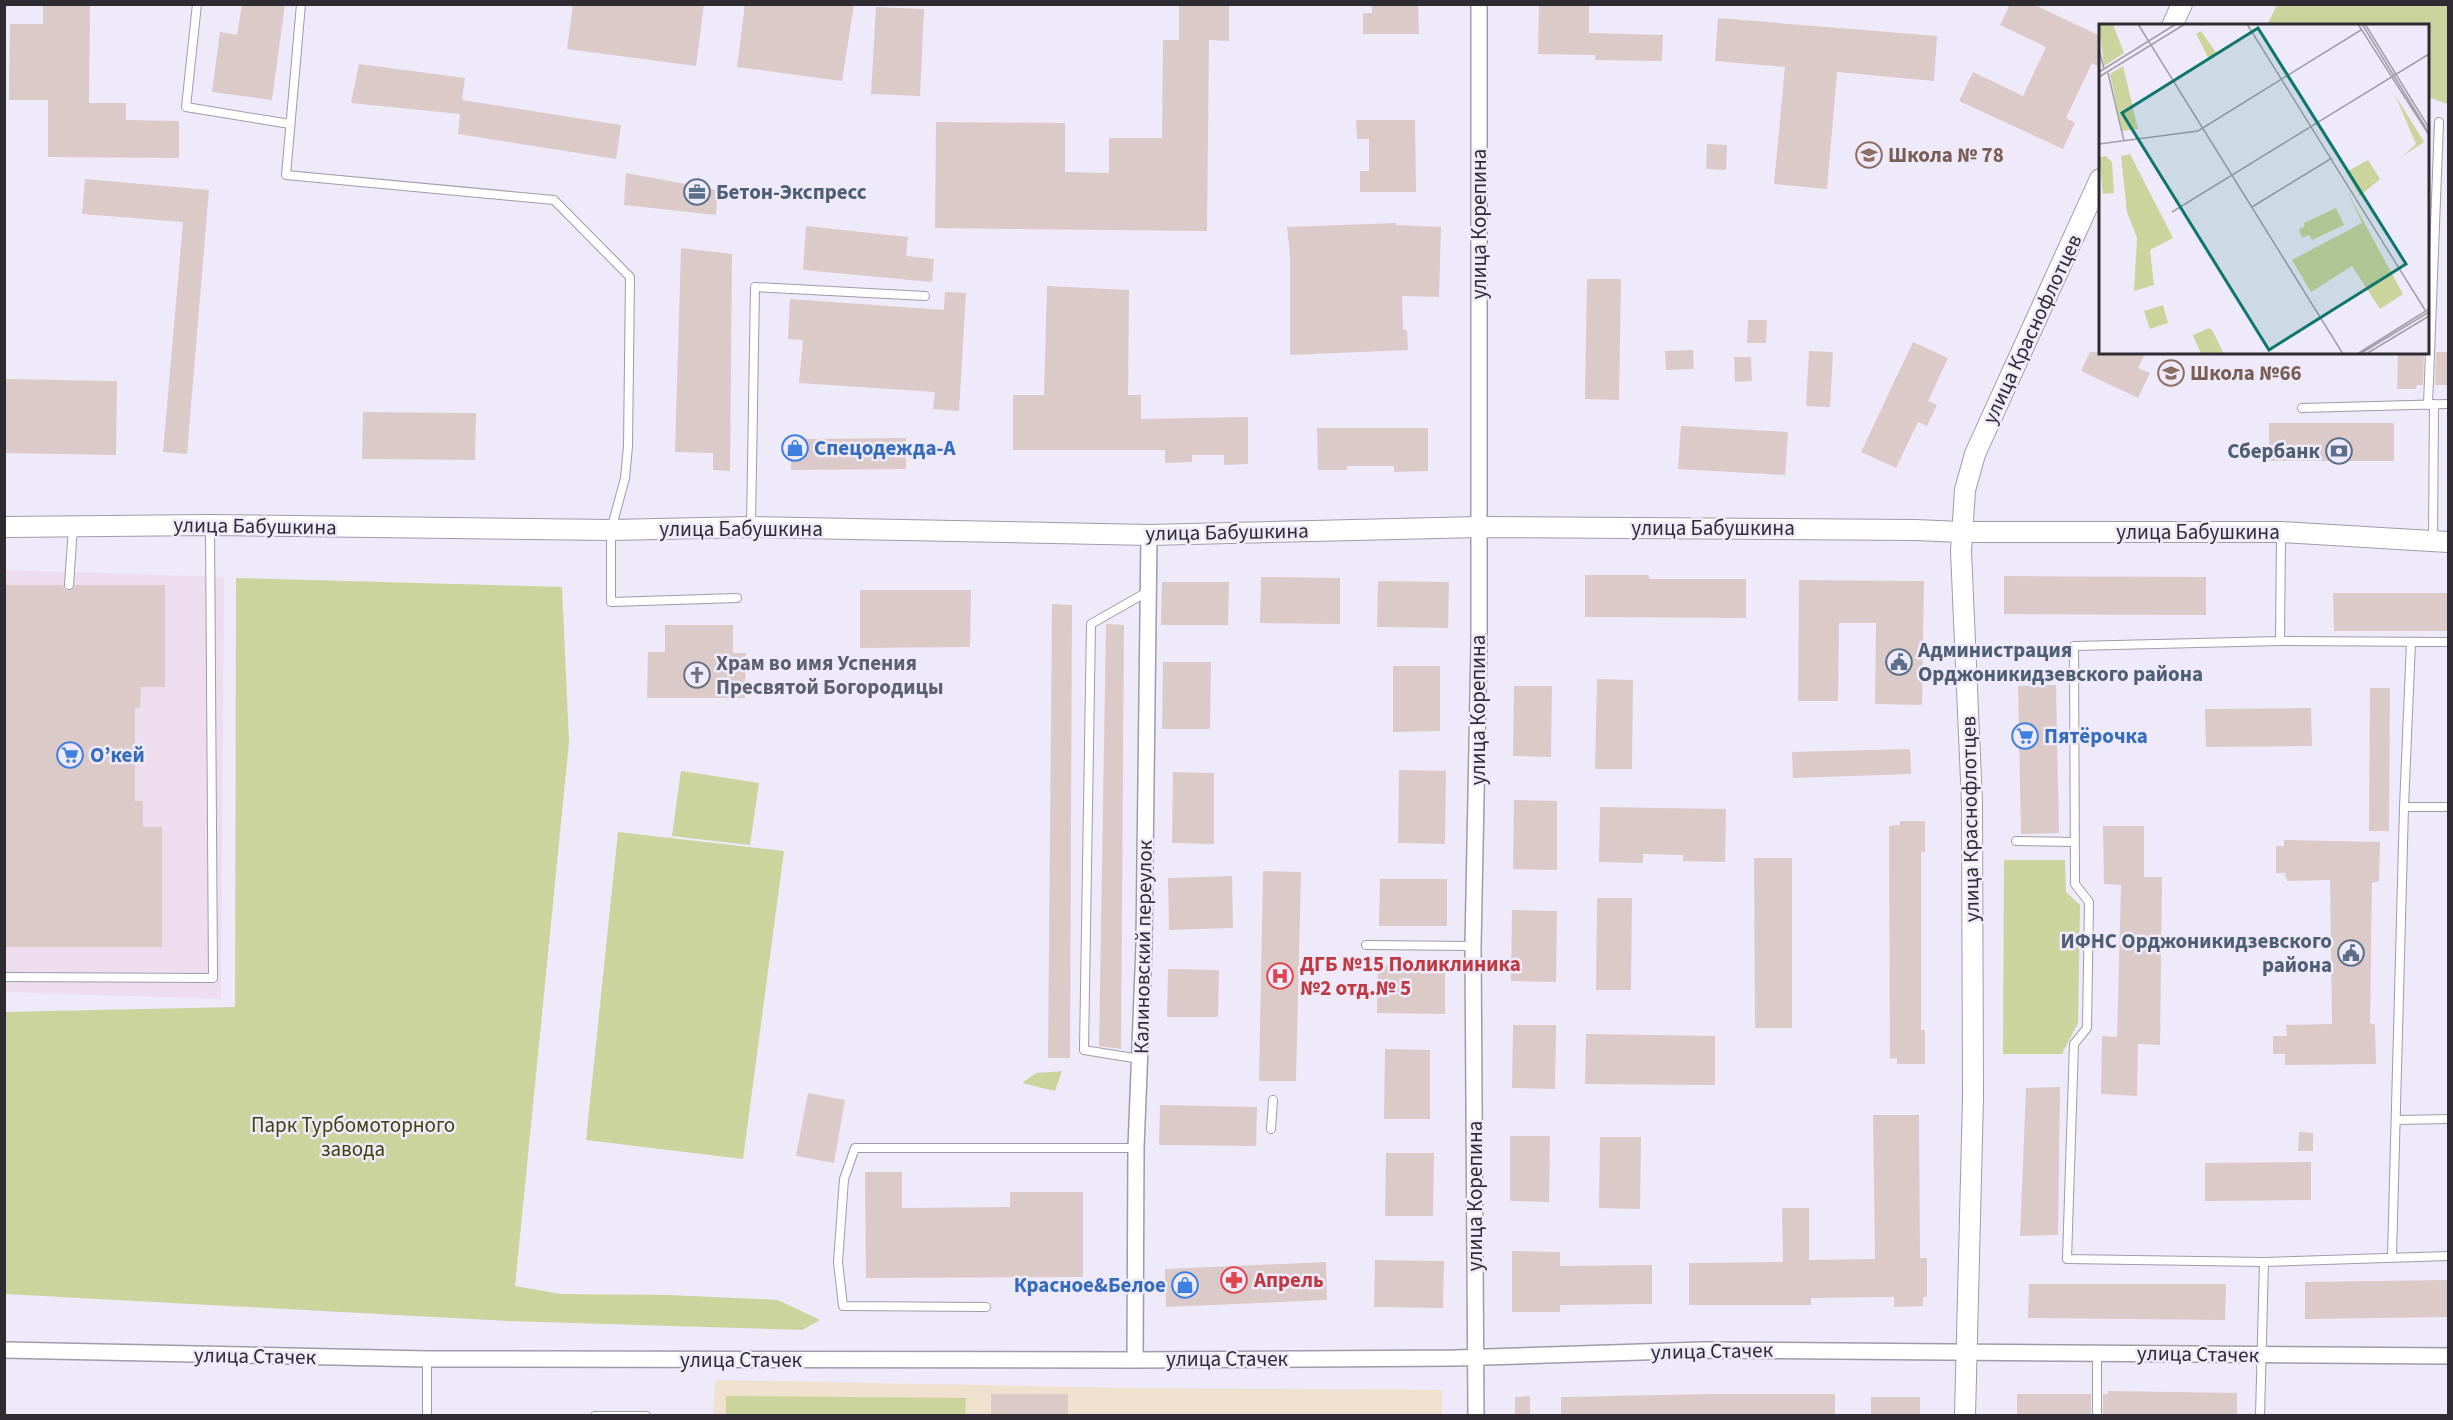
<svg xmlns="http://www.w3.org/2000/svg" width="2453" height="1420" viewBox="0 0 2453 1420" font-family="'Source Sans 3',sans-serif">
<rect width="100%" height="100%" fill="#efeaf9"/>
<path fill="#edddef" d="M5,570L224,577L221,999L5,992Z"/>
<path fill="#f0e0ce" d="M715,1380L1135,1388L1442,1390V1416H713Z"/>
<path fill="#cad49c" d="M2277,5H2448V104L2428,97V26L2267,25Z
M236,578L562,587L569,742L515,1286L561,1294L668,1295L778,1300L820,1320L802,1330L508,1321L5,1294V1012L235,1007Z
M681,771L759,783L750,845L672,836Z
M618,832L784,851L743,1159L586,1140Z
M2004,860H2065L2066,892L2080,905L2078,1023L2062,1054H2003Z
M1062,1071L1055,1091L1022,1083L1036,1073Z
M726,1396L966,1398L965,1415L726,1416Z"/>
<path fill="#dccac9" d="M43,4H90L89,103H126V120L179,121V158L48,157V100H9L10,24H43Z
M242,4H285L272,100L212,92L220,32L237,35Z
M573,4H704L696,66L567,49Z
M745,4H854L842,81L737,67Z
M1179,4H1229V41L1209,40L1207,231L935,228L936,122L1065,123V172L1109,173V138H1162L1163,40H1179Z
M1372,4H1418L1419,34H1363V13H1372Z
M1539,4H1589V33L1663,35L1662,61L1595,60V55L1538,54Z
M2010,4H2033L2100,36V68L2092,63L2066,118L2075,123L2063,149L1959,101L1973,72L2023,96L2046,47L2000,25Z
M876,7L924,9L920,96L871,94Z
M1718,18L1937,36L1934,81L1837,72L1827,189L1774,184L1785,67L1715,61Z
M359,64L465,78L462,100L621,125L616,159L458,134L460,114L351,103Z
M1356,120H1415L1416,192H1360V171H1369V139H1357Z
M1707,144L1727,145L1726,170L1706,169Z
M626,173L718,190L716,215L624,205Z
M85,179L209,190L187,454L163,452L183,222L82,214Z
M1396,223V225L1441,227L1439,297L1402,296L1403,330H1407L1408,350L1290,355V254L1287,227Z
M806,226L908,237L906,256L934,259L932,282L803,270Z
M681,248L732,254L730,471L713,470V453L675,452Z
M1587,279H1621L1619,400L1585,399Z
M1047,286L1129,290L1128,395H1141V419L1248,417V464L1224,465V455H1192V462L1165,463V450H1013V395H1044Z
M945,292L966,293L959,411L933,409L935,392L799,383L803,340L788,339L790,299L944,310Z
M1748,320H1767L1766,343H1747Z
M1913,342L1948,358L1928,401L1937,405L1927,426L1918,422L1896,468L1861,452Z
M1693,350L1694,369L1666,370L1665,351Z
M1809,351L1833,352L1830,407L1806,406Z
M2090,352H2146L2138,368L2150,373L2138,398L2081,371Z
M2398,352H2424L2423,385H2417L2416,389H2397Z
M2436,352H2448V385H2435Z
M1734,357H1751L1752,381L1735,382Z
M4,379L117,381L116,455L4,453Z
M363,412L476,413L475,460L362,459Z
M2269,423H2394V461H2269Z
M1681,426L1788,432L1785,475L1678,469Z
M1317,428H1428V471L1394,472V466H1347V470H1318Z
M906,438V469L791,470V439Z
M1585,575H1649V579H1746V618L1585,617Z
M2004,576L2206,577V615L2004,614Z
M1261,577L1340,578V624L1260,623Z
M1799,580L1924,581L1922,705L1875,704L1876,623H1839L1838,701H1798Z
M1378,581L1449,582L1448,628L1377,627Z
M1162,582H1229L1228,625H1161Z
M4,585H63L65,590L69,591L75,585H165V687H141L140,708H135V801H143V827H162V947H4Z
M860,590H971L970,647L860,648Z
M2333,593H2448V631H2334Z
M1052,604L1072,605L1070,1058H1048Z
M1106,624L1124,625L1121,1049L1099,1046Z
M665,625H733V653H746L745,698H647L648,652H665Z
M1163,662H1211L1210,729H1162Z
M1393,666H1440V731L1393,732Z
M1597,679L1633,680L1632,769H1595Z
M2056,685L2059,833L2021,834L2018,686Z
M1514,686H1552L1551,757L1513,756Z
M2370,688H2390L2389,831H2369Z
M2311,708L2312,746L2206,747L2205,709Z
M1910,749L1911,774L1793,778L1792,752Z
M1399,770L1446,771L1445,844L1398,843Z
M1173,772L1214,773V844L1172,843Z
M1514,800L1557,801V870L1513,869Z
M1600,807L1726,809L1725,862L1683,861V855L1643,854V863L1599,862Z
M1900,821H1925V852H1921V1030H1925V1064H1897V1058L1890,1059L1889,826L1900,825Z
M2103,826H2144V877H2162L2160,1045L2138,1044L2137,1096L2101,1094L2102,1036L2117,1037L2121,885L2104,884Z
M2284,840L2380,842L2379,881L2372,883L2370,1023L2375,1025L2376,1064L2285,1065V1054H2273V1036H2287L2286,1025L2332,1024L2330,880L2287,881L2285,873H2276V846H2284Z
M1754,858H1792V1028H1755Z
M1263,871L1301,872L1296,1081H1259Z
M1232,876L1233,928L1169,930L1168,878Z
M1380,879H1447V926H1379Z
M1597,898H1632L1631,990H1596Z
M1512,910L1557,911L1556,982L1511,981Z
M1378,965L1445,966V1014L1377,1013Z
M1168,969L1219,970L1218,1017H1167Z
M1513,1025H1556L1555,1089L1512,1088Z
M1586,1034L1715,1036V1085L1585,1084Z
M1385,1049L1430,1050V1119H1384Z
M2060,1087L2058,1235L2020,1236L2026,1088Z
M808,1093L845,1100L834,1163L796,1156Z
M1160,1105L1257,1107L1256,1146L1159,1145Z
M1873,1115H1919L1920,1258H1927V1296L1923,1298V1306L1894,1307V1297L1811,1298V1305H1689V1263L1783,1262L1782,1208H1809V1260L1875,1259Z
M2299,1132L2313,1133V1151H2298Z
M1510,1136H1550L1549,1202L1510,1201Z
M1600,1137H1641L1640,1209L1599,1208Z
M1386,1153H1434L1433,1216H1385Z
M2311,1162V1200L2205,1201V1163Z
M865,1172H902V1208L1010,1207V1192H1083V1277L866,1278Z
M1512,1251L1560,1252V1266L1652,1265V1304L1560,1305V1312H1512Z
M1375,1260L1444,1261L1443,1308L1374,1307Z
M1326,1262L1327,1300L1166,1307L1165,1269Z
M2448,1280V1317L2305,1319V1282Z
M2029,1284H2226L2225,1320L2028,1318Z
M2108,1391L2237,1393V1416H2103V1394H2108Z
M991,1394H1068V1416H991Z
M1714,1394H1835V1416H1561V1397Z
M2017,1394H2091V1416H2017Z
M1530,1396V1416H1515V1397Z
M1871,1397H1920V1416H1871Z"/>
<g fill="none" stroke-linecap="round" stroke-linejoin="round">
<g stroke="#a09ba8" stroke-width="10">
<path id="service" d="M197,4L186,107L290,124
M301,4L286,175L554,200L630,277L628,446L625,478L611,530V602L737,598
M2428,405L2439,122
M2302,408L2448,404
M751,525L755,287L925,296
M2433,541L2434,404
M69,585L73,527
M2280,641L2281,534
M2448,642L2280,641L2074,646L2075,884L2089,902L2087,1028L2074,1044L2067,1259L2264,1262L2448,1256
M2404,807H2448
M2016,841L2075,842
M1366,945L1473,946
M4,977L213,978L210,525
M1140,1059L1084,1050L1091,624L1147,592
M2397,1120L2448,1119
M1271,1129L1273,1100
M2392,1256L2404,807L2411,642
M986,1307L843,1306L838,1262L844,1179L855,1148H1136
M427,1416V1359
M595,1416H646
M2097,1416V1353
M2260,1416L2264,1262"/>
</g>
<g stroke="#a09ba8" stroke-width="18">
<path id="minor" d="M4,1350L427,1359L1135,1360L1455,1358L1703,1350L2448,1356
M1135,1360L1136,1148L1144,945L1149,535
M1476,1416L1473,946L1479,646V4"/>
</g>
<g stroke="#a09ba8" stroke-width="22">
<path id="tertiary" d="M2172,26L2182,4
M4,527L210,525L611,530L751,527L1149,535L1479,527L1915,530L1962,532H2281L2448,542
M1965,1416L1973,1098L1972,803L1961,551L1965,490L1975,454L2100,179"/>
</g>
<use href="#service" stroke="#fff" stroke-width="8"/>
<use href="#minor" stroke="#fff" stroke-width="15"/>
<use href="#tertiary" stroke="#fff" stroke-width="20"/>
</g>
<defs>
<g id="school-ring" transform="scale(1.35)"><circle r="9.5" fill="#efeaf9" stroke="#8d6e63" stroke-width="1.5"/><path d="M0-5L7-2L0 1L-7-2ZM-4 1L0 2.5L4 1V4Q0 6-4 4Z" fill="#8d6e63"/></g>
<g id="office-ring" transform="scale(1.35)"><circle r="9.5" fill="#efeaf9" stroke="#5c6f8a" stroke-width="1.5"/><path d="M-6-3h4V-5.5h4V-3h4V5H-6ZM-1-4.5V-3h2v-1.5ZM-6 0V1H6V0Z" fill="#5c6f8a"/></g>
<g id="shop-ring" transform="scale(1.35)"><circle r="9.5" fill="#efeaf9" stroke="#3f7fe0" stroke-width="1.5"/><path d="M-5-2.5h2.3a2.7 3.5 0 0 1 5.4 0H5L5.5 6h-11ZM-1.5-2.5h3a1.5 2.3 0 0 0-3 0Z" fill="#3f7fe0"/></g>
<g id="bank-ring" transform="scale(1.35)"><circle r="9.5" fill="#efeaf9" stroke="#5c6f8a" stroke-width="1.5"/><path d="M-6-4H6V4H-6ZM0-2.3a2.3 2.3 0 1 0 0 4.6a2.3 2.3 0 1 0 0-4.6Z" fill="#5c6f8a"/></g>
<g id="civic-ring" transform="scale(1.35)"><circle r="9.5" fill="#efeaf9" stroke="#5c6f8a" stroke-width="1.5"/><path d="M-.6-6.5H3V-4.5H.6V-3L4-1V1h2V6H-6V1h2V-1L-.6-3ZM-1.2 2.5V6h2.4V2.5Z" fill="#5c6f8a"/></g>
<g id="church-ring" transform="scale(1.35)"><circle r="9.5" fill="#efeaf9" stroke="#6b7280" stroke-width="1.5"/><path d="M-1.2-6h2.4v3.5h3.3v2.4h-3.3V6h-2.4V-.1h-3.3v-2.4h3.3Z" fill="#6b7280"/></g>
<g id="supermarket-ring" transform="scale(1.35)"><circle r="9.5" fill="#efeaf9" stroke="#3f7fe0" stroke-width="1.5"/><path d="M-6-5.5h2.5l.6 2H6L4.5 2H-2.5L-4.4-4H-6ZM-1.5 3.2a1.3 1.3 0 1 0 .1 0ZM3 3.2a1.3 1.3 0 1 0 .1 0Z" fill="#3f7fe0"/></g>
<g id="hospital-ring" transform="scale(1.35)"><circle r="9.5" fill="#efeaf9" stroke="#e0444e" stroke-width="1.5"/><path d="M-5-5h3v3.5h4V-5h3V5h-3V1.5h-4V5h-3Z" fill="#e0444e"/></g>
<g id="pharmacy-ring" transform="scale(1.35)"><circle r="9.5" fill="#efeaf9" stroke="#e0444e" stroke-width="1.5"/><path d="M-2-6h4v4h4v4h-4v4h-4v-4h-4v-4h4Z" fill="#e0444e"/></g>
</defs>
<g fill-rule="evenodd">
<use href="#school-ring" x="1869" y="155"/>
<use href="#office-ring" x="697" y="192"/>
<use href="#school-ring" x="2171" y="373"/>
<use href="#shop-ring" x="795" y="448"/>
<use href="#bank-ring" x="2339" y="451"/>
<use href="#civic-ring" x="1899" y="662"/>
<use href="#church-ring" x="697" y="675"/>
<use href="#supermarket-ring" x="2025" y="736"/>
<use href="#supermarket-ring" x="70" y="755"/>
<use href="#civic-ring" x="2351" y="953"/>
<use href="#hospital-ring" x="1280" y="976"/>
<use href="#pharmacy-ring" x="1234" y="1280"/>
<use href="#shop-ring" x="1185" y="1285"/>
</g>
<g text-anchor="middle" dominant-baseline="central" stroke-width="5" stroke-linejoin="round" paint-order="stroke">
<g font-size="21" font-weight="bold" fill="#785e54" stroke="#efeaf9" text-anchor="start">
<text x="1888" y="155">Школа № 78</text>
<text x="2190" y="373">Школа №66</text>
</g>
<g font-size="21" font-weight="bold" fill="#4e5e75" stroke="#efeaf9" text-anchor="start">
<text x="716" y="192">Бетон-Экспресс</text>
<text x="2320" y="451" text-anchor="end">Сбербанк</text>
<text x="1918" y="650">Администрация<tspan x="1918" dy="24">Орджоникидзевского района</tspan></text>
<text x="2332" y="941" text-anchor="end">ИФНС Орджоникидзевского<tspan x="2332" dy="24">района</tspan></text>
</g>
<g font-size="21" fill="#2e2c32" stroke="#efeaf9">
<text transform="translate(1479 224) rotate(-90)">улица Корепина</text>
<text transform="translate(2032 329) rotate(-65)">улица Краснофлотцев</text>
<text transform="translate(255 526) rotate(1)">улица Бабушкина</text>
<text x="1713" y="528">улица Бабушкина</text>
<text x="741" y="529">улица Бабушкина</text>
<text transform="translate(1227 532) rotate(-1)">улица Бабушкина</text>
<text x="2198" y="532">улица Бабушкина</text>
<text transform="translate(1478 710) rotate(-90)">улица Корепина</text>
<text transform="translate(1970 819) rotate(-91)">улица Краснофлотцев</text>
<text transform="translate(1143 947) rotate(-89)">Калиновский переулок</text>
<text transform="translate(1475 1196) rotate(-90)">улица Корепина</text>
<text transform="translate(1712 1351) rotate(-1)">улица Стачек</text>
<text transform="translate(2198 1354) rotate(1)">улица Стачек</text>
<text transform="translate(255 1356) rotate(1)">улица Стачек</text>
<text x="1227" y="1359">улица Стачек</text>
<text x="741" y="1360">улица Стачек</text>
</g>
<g font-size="21" font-weight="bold" fill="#366cbe" stroke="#efeaf9" text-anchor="start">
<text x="814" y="448">Спецодежда-А</text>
<text x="2044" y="736">Пятёрочка</text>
<text x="90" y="755">О’кей</text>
<text x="1166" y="1285" text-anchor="end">Красное&amp;Белое</text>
</g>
<g font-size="21" font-weight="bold" fill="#5b616d" stroke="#efeaf9" text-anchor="start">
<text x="716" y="663">Храм во имя Успения<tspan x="716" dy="24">Пресвятой Богородицы</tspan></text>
</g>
<g font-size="21" font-weight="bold" fill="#be3a42" stroke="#efeaf9" text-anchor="start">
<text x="1300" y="964">ДГБ №15 Поликлиника<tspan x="1300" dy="24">№2 отд.№ 5</tspan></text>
<text x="1254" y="1280">Апрель</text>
</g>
<g font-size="21" fill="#3b420e" stroke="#efeaf9">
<text x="353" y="1125">Парк Турбомоторного<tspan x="353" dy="24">завода</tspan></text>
</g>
</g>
<g transform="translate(2099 24)">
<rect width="330" height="330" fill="#efeaf9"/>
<path d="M0,0H14L25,29L5,42ZM102,7L118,30L110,35L97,10ZM24,42L39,105L23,107L11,50ZM296,71L325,118L304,132L317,120ZM31,130L74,214L51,226L55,261L35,267L38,214L28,188L22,132ZM7,132L13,138L15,169L4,170L0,133ZM269,136L281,155L261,172L247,148ZM248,167L304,270L281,285L253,242L212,268L193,236L263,199ZM237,184L245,201L213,216L210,211L203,214L200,205L206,202L205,199ZM64,281L69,299L51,305L45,287ZM110,304L113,306L125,330H102L94,311Z" fill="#cad49c"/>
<path fill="none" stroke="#a29ea9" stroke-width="1.5" d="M39,0L244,330M148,0L326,286M259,0L330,111M263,0L330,109M266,0L330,104M0,25L5,45M0,48L77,0M9,49L25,117M0,53L86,0M0,120L99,107L262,6M153,183L233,134M73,188L330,30M258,330L330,285M261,330L330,288M267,330L330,292"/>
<path fill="#0f766e" fill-opacity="0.15" stroke="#0f766e" stroke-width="3" d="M159,4L307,240L170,326L23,89Z"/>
<rect width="330" height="330" fill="none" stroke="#2e2c32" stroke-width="3"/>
</g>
<rect width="2453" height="1420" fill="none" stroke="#2e2c32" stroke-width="12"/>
</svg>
